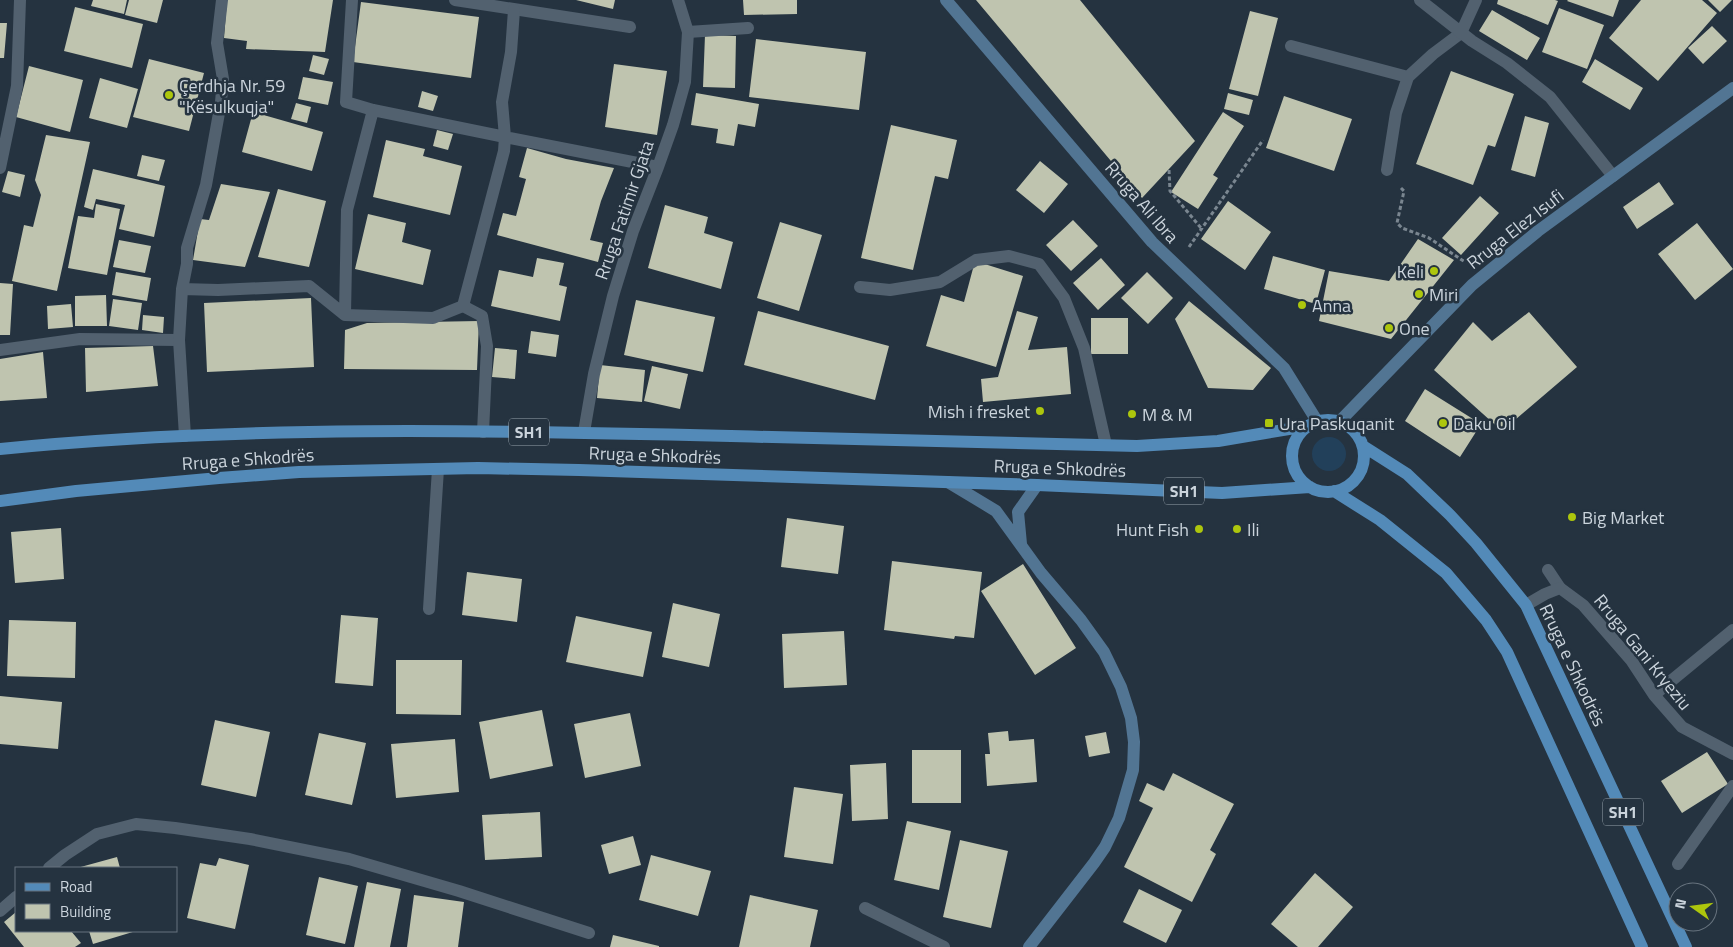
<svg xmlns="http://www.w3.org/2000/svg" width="1733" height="947" viewBox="0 0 1733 947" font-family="'Titillium Web',sans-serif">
<rect width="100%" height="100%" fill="#253340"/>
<path fill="#22405a" d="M1312 454a17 17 0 1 1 34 0a17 17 0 1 1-34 0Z"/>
<path fill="#bfc4af" d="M93,0H127L124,14L91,6Z
M129,0H163L157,23L125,15Z
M227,0H333L325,52L246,49L247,41L224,38Z
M576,0H615L613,9Z
M743,0H797V14L744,15Z
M976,0H1080L1195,141L1142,198Z
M1498,0H1555L1558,1L1548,25L1497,4Z
M1568,0H1619L1613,17L1567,1Z
M1641,0H1702L1717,13L1658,81L1609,38Z
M1708,0H1732L1720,12Z
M361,2L479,17L471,78L353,62Z
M75,7L143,24L132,68L64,51Z
M1559,8L1604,25L1587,69L1542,52Z
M1492,10L1540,38L1527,60L1479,31Z
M1250,11L1278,18L1258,96L1229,89Z
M0,23H7L4,58H0Z
M1712,26L1727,41L1703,64L1688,48Z
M705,35L736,36L735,88L703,87Z
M756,39L866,52L859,110L749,97Z
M313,55L329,59L324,75L309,71Z
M149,59L204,73L189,131L133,117Z
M1595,59L1643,88L1630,110L1582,82Z
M614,64L667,71L657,135L605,127Z
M29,66L83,80L70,132L16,117Z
M1451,71L1514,94L1495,147L1488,145L1473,185L1416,164Z
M303,77L333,82L328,105L298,99Z
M100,78L138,89L127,128L89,118Z
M422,91L438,96L433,111L418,107Z
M696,93L759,104L755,127L738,124L734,146L716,143L718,129L691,125Z
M1228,93L1253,100L1249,115L1224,109Z
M1284,96L1352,119L1334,171L1266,148Z
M296,103L311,107L307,123L291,119Z
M253,112L323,132L312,171L242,152Z
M1223,112L1244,126L1213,175L1218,178L1198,209L1171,192Z
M1525,116L1549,123L1535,177L1511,170Z
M891,125L957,140L948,179L935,176L913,270L861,258Z
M437,130L453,134L448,150L433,146Z
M46,135L90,142L57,291L12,281L24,225L33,227L41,195L35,180Z
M386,140L425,149L423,156L462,166L450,215L373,197Z
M527,148L566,159L614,168L601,201L590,240L603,243L598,262L497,235L503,213L516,216L526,179L519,177Z
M142,155L165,160L159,181L137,176Z
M1040,161L1068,184L1044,213L1016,190Z
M93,169L165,186L154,237L119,229L125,205L96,199L93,210L84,207Z
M8,171L25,175L20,197L2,192Z
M1659,182L1674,204L1637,229L1623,207Z
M221,184L270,192L245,267L193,260L200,219L209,220Z
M278,189L326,201L309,267L258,257Z
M1480,196L1499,213L1461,255L1442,238Z
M1228,201L1271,232L1245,270L1201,239Z
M96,204L120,209L107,275L68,268L78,216L94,218Z
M665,205L708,217L704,233L733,242L721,289L648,268Z
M368,214L406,223L402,242L431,250L423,285L355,269Z
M1073,220L1098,246L1071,271L1046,245Z
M780,222L822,235L799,311L757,298Z
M1697,223L1733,269L1695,300L1658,254Z
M1418,239L1454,260L1391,339L1319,321L1329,271L1389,281Z
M119,240L151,246L145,273L113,267Z
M1273,256L1325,270L1316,304L1264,289Z
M537,258L564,263L559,285L567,287L560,321L491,306L499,270L533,277Z
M1101,258L1125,285L1098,310L1073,283Z
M975,261L1023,276L996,367L926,346L941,295L964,302Z
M116,272L151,278L147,301L112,295Z
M1147,272L1173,298L1148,324L1121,298Z
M0,283L13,284L10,335H0Z
M106,295L107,326H75V296Z
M311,298L314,367L207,372L204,303Z
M113,299L142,303L138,330L109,326Z
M636,300L715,317L703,372L624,355Z
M1189,301L1271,368L1253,390L1208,388L1175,319Z
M71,304L73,327L48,329L47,306Z
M758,311L889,346L875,400L744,365Z
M1017,311L1038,317L1028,350L1067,347L1071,394L983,402L981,379L998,377Z
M1529,312L1577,367L1502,431L1434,370L1473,322L1492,341Z
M143,315L164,317L163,333L142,330Z
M1091,318H1128V354H1091Z
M479,321L477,370L344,369L345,330L367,323Z
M531,331L559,335L556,357L528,353Z
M153,346L158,386L86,392L85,348Z
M495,348L517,350L515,379L492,377Z
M43,352L47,398L0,401V359Z
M600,365L645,370L642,402L597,398Z
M652,366L688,374L680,409L644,401Z
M1425,389L1481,424L1460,457L1405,421Z
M787,518L844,526L838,574L781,567Z
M61,528L64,579L15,583L11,532Z
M892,561L982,572L974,638L955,636L954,639L884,630Z
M1023,564L1076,648L1035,675L981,591Z
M467,572L522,579L517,622L462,615Z
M673,603L720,614L709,667L662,657Z
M341,615L378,618L373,686L335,683Z
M576,616L652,632L643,677L566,662Z
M9,620L76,622L75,678L7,676Z
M844,631L847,685L784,688L782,634Z
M396,660H462L461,715L396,714Z
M0,696L62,702L58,749L0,744Z
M542,710L553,766L490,779L479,722Z
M630,713L641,766L585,778L574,724Z
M215,720L270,732L256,797L201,785Z
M1008,731L1009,741L1034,739L1037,782L987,786L985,754H990L988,733Z
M1106,732L1110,753L1089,757L1085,736Z
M319,733L366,743L352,805L305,795Z
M455,739L459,792L396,798L391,744Z
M912,750H961V803H912Z
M1707,752L1728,784L1682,813L1661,781Z
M886,763L888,819L852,821L850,765Z
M1173,773L1234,804L1210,850L1216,854L1192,902L1124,867L1153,808L1139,801L1147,783L1164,791Z
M794,787L843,794L833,864L784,857Z
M540,812L542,857L485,860L482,815Z
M907,821L951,831L939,890L894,880Z
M633,836L641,865L609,874L601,845Z
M960,840L1008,851L991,928L943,917Z
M651,855L711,871L698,916L639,900Z
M117,857L120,868H77Z
M219,858L249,865L235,929L187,918L200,863L216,866Z
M1315,873L1353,907L1318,947H1298L1271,924Z
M319,877L358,886L345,944L306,935Z
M367,882L401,889L390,947H354Z
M1139,889L1182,910L1166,943L1123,922Z
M414,895L464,902L458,947H407Z
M750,895L818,910L810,947H739Z
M16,912V931H71L81,943L75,947H24L4,922Z
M89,931H136L93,944Z
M613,935L659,946V947H610Z"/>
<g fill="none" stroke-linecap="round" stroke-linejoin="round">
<path stroke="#7a8690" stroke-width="3" stroke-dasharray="4 2.5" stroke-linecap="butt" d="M1169,170L1170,191L1201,228
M1401,188L1404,191L1397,223L1402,228L1429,238L1465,262
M1189,247L1263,140"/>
<path stroke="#52616f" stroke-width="12" d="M455,0L630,27
M688,32L748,28
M1291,46L1408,77L1433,54L1461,33
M1387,170L1396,113L1408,77
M860,287L890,290L940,282L976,260L1009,256L1039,264L1064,298L1084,348L1106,445
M0,350L80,339L179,340
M1548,570L1560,588
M429,609L438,469
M1678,864L1733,786
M865,908L944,947"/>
<path stroke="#52616f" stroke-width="12" d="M352,0L346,102L373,110L505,137L658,167
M1420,0L1472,41L1507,63L1550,97L1613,176
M1461,33L1476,0
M0,168L17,86L20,0
M182,289L218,290L309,286L345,315L347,210L373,110
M345,315L433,318L463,306
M483,432L487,346L482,316L463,306L504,151L505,137L502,102L511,52L514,10
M584,432L594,374L613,296L633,231L658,167L673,125L685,82L688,32L678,0
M185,436L179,340L182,289L187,264V248L206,185L221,102L223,79L217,43L222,0
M1526,605L1545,594L1560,588L1583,605L1631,660L1654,695L1682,727L1733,754
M1654,695L1733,630
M49,868L65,855L97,834L136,824L175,828L250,839L349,859L459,891L589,933
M0,911L16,897"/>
<path stroke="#527593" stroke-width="12" d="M946,0L1152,242L1284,368L1317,421
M1340,421L1472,285L1538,231L1733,88
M948,482L996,511L1041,573L1081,620L1104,652L1121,687L1131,718L1134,742L1133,770L1119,818L1105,847L1094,863L1029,947
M1021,544L1018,512L1037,485"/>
<path stroke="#538ab8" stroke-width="12" d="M1292 456a36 36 0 1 1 72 0a36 36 0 1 1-72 0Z
M1363,446L1407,474L1450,515L1476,543L1526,605L1686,947
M0,449C242,425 488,430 731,436C866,440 1001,442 1137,446L1218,441L1307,426
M1334,491L1380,520L1446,573L1486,620L1507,652L1642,947
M0,501L76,491L219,478L299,472L478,468L579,470L1037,485L1222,493L1310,487"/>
</g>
<g fill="#adc60d" stroke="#253340" stroke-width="2">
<circle cx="169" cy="95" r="5"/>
<circle cx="1434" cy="271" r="5"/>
<circle cx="1419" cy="294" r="5"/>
<circle cx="1302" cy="305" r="5"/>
<circle cx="1389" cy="328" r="5"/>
<circle cx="1040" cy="411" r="5"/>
<circle cx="1132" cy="414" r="5"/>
<rect x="1264" y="418" width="10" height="10" rx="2.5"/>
<circle cx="1443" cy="423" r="5"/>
<circle cx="1572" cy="517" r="5"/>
<circle cx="1199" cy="529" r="5"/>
<circle cx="1237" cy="529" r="5"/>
</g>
<g text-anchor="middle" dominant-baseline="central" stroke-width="5" stroke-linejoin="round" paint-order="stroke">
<g fill="#253340" stroke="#99a4ad" stroke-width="1">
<rect x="509" y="418.5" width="40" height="27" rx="4"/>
<rect x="1164" y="477.5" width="40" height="27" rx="4"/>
<rect x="1603" y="798.5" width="40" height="27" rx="4"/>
</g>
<g font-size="16" font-weight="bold" fill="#cbd4dc">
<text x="529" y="432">SH1</text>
<text x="1184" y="491">SH1</text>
<text x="1623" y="812">SH1</text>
</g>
<g font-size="18" fill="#cbd4dc" stroke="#253340" text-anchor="start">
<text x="179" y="85">Çerdhja Nr. 59<tspan x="179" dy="21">"Kësulkuqja"</tspan></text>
<text x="1424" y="271" text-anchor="end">Keli</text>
<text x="1429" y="294">Miri</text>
<text x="1312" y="305">Anna</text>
<text x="1399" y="328">One</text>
<text x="1030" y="411" text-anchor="end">Mish i fresket</text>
<text x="1142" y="414">M &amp; M</text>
<text x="1279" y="423">Ura Paskuqanit</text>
<text x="1453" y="423">Daku Oil</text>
<text x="1582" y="517">Big Market</text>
<text x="1189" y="529" text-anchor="end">Hunt Fish</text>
<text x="1247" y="529">Ili</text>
</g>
<g font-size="18" fill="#cbd4dc" stroke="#253340">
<text transform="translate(1142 202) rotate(49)">Rruga Ali Ibra</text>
<text transform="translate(624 210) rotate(-71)">Rruga Fatimir Gjata</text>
<text transform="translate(1515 229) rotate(-38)">Rruga Elez Isufi</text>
<text transform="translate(655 455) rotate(2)">Rruga e Shkodrës</text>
<text transform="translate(248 459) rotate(-4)">Rruga e Shkodrës</text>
<text transform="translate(1060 468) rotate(2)">Rruga e Shkodrës</text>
<text transform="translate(1643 652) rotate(51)">Rruga Gani Kryeziu</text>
<text transform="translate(1573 665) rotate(65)">Rruga e Shkodrës</text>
</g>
</g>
<rect x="15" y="867" width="162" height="65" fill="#253340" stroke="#67737e"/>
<rect x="25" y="883" width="25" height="8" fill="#538ab8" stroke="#67737e"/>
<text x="60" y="892" font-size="15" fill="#cbd4dc">Road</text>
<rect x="25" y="904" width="25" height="15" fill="#bfc4af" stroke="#67737e"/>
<text x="60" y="917" font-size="15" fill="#cbd4dc">Building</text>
<g transform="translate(1693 907) rotate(284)"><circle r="24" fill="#253340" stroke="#67737e"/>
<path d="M0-4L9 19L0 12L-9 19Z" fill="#adc60d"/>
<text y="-8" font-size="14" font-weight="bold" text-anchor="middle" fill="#cbd4dc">N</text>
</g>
</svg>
